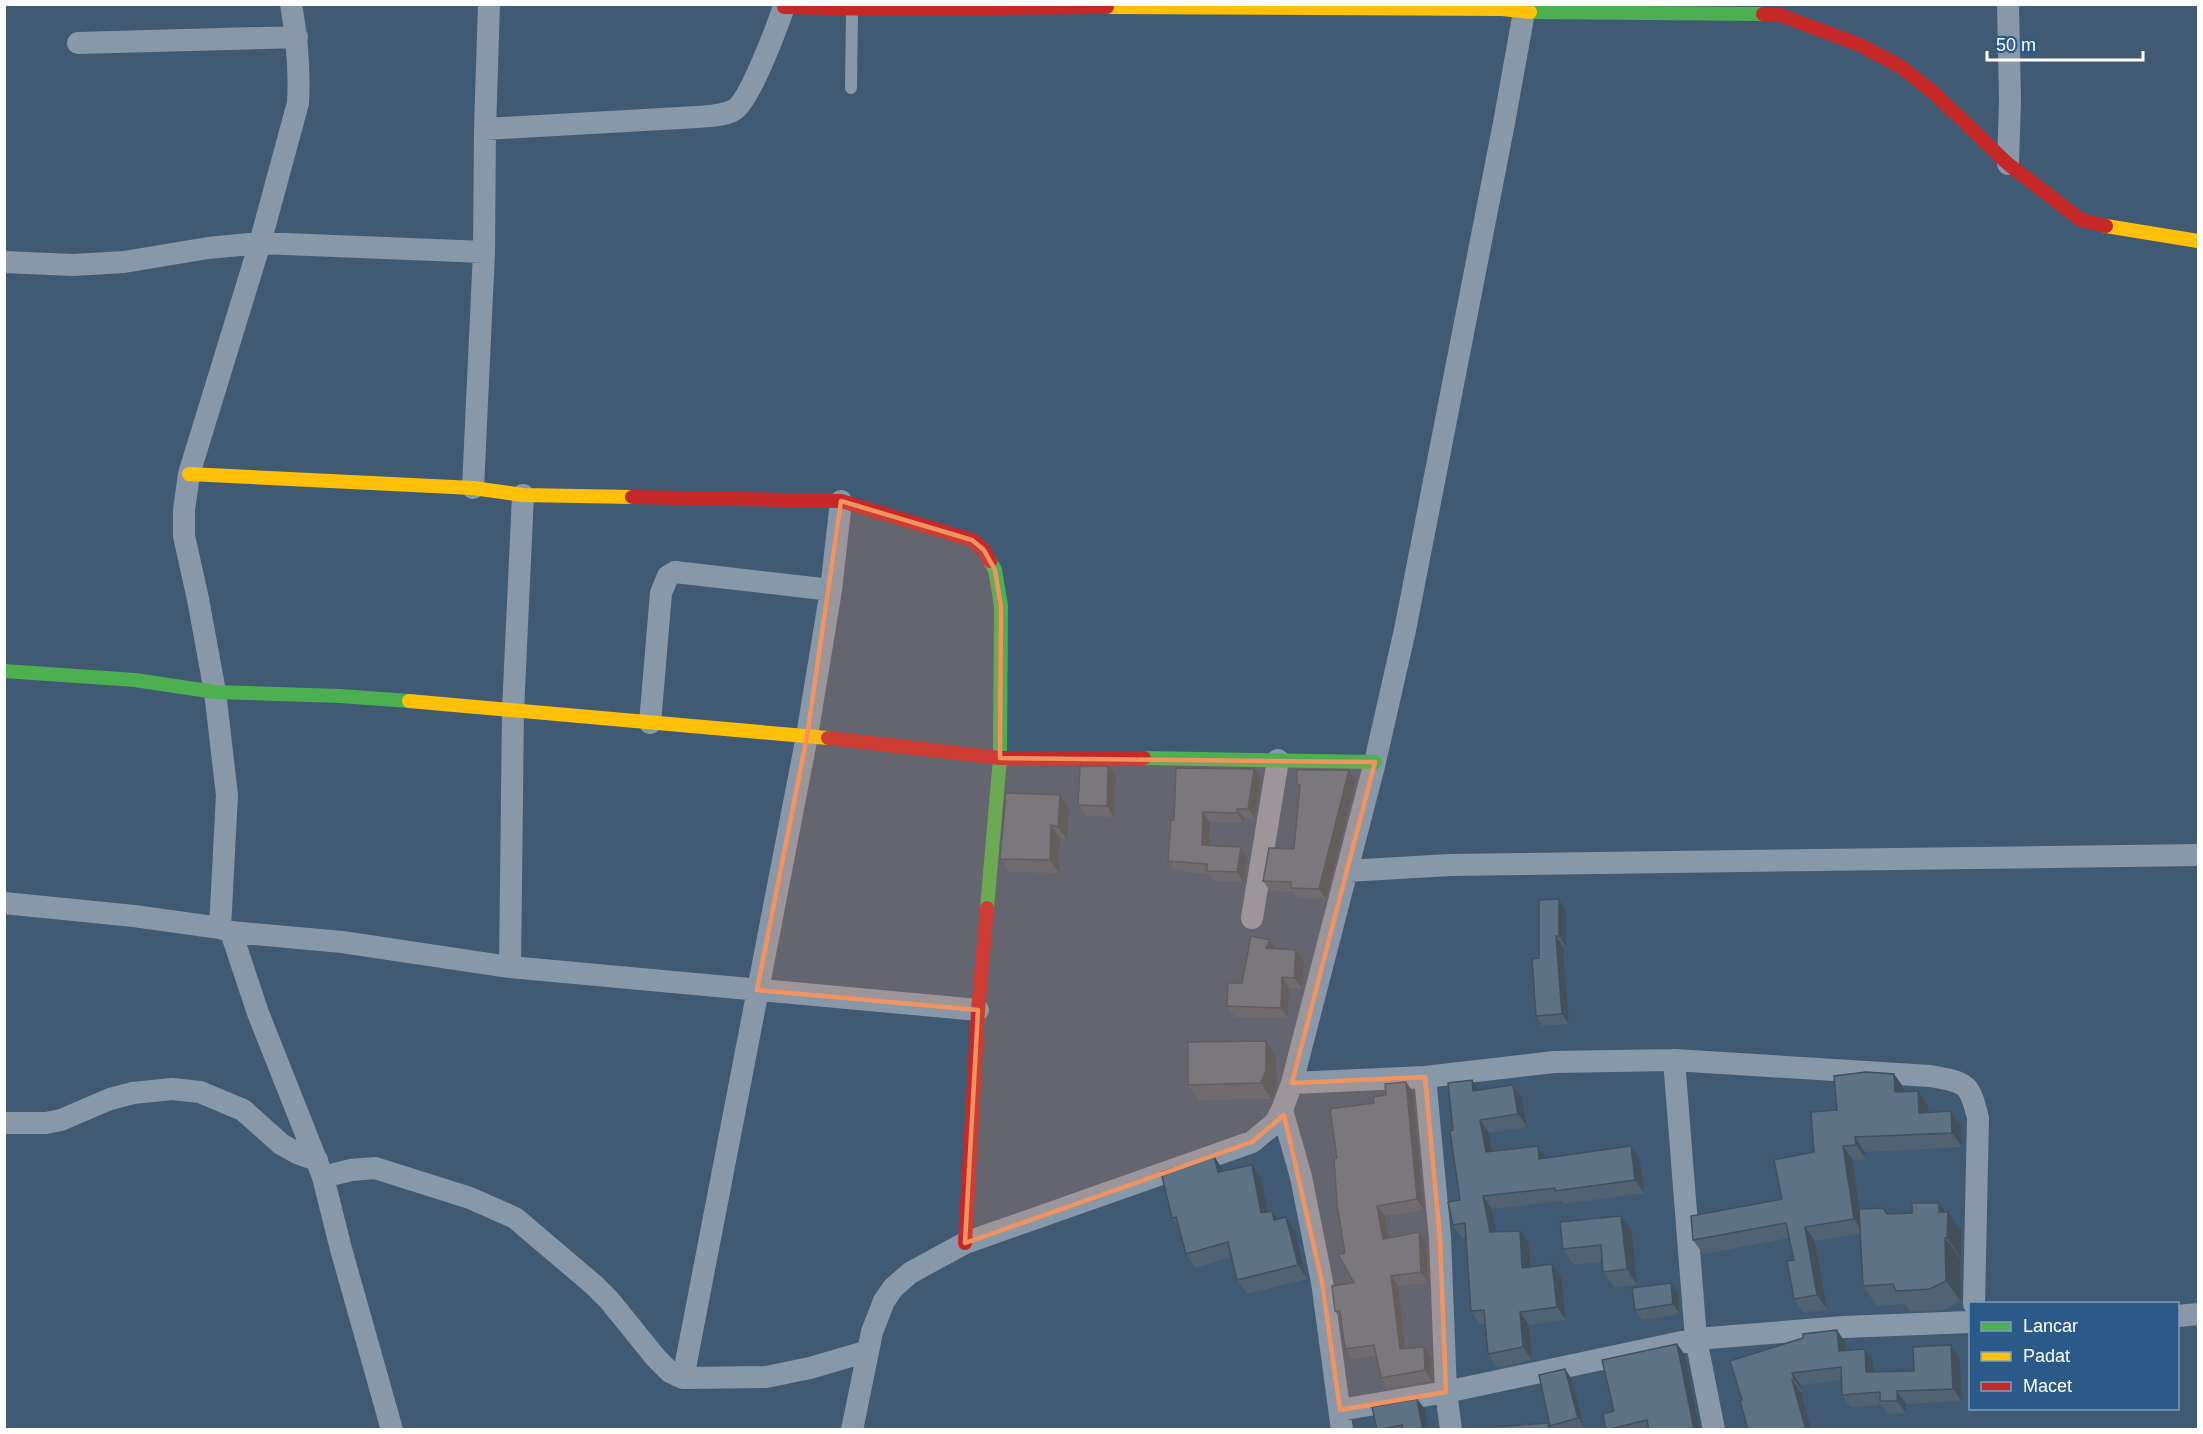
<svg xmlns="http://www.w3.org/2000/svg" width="2203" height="1434" viewBox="0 0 2203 1434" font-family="Helvetica,sans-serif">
<rect width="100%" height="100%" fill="#415a73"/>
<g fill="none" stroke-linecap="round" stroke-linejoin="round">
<path stroke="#8898a9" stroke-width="12" d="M851,88L852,11"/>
<path stroke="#8898a9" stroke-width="22" d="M78,43L297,37
M485,129L697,117C710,116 723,116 734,110C750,101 778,24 785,4
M2008,164L2010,100L2008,4
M4,262L73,265L124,262L208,248L260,243L484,252
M473,488L484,252L485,129L489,4
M650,723L661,593L668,576L675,572L831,590
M1347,871L1450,865L2198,855
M4,903L134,916L220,928L231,932L342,942L510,967L978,1010
M1252,918L1278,760
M220,928L227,795L215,692L198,599L184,536V510L189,474L260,243L298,103C300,70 297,38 291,4
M231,932L258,1013L323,1177L341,1249L392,1430
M510,967L513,711L523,495
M1674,1060L1696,1339L1714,1430
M1292,1083L1425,1077
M1282,1110L1292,1083L1375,762L1405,630L1504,123L1524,12
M4,1123H46L61,1120L110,1099L133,1093L172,1089L200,1092L243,1110L281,1144L297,1153L317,1160
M323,1177L351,1170L375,1168L470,1198L515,1218L594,1285L609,1300L656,1358L670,1372L683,1378L766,1377L810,1368L868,1351
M2178,1316L2198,1314
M683,1378L807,736L831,590L841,501
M1340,1410L1446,1392L1696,1339L1844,1327L1970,1322
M852,1430L872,1332L884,1301L893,1288L910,1273L965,1243L1252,1142L1275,1123L1282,1110L1301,1177L1322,1282L1342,1430
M1451,1430L1446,1392L1440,1238L1425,1077L1554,1062L1674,1060L1930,1076C1966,1083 1969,1081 1978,1118L1974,1304"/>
<path stroke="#4caf50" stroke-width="14" d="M1530,12L1763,14
M4,671L135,680L215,692L340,696L409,701
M1144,758L1375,762
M987,908L1000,758L1001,606L995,570L990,561"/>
<path stroke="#ffc107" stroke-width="14" d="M1107,7L1502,9L1530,12
M2106,226L2198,241
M189,474L473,488L523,495L632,497
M409,701L828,738"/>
<path stroke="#c62828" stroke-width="14" d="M784,7L878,9L1107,7
M1763,14H1777L1860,45L1901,67L1934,93L2008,164L2081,220L2106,226
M632,497L841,501L972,540L984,550L990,561
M828,738L1000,758H1144
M965,1243L978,1010L987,908"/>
</g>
<path fill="#516272" d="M1108,766L1116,776L1114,817L1086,816L1078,805Z
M1261,779L1255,819L1244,818V823L1210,822L1209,845L1241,847L1248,857L1244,882L1214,881L1209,874L1175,871L1168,861L1174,820Z
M1356,780L1326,899L1298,898L1294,892L1270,891L1263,881L1294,849L1300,790L1297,785Z
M1060,795L1069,808L1067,840L1060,838L1059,873L1009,872L1000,859Z
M1559,899L1566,910V947H1563L1569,1024L1543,1026L1536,1016L1539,958Z
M1270,940L1276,948L1296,950L1304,960L1302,988H1289L1288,1018L1235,1017L1227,1006Z
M1266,1041L1276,1056L1277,1085L1272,1099L1199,1100L1188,1085Z
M1894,1074L1904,1088V1091L1928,1105V1112L1961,1125L1962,1147L1865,1152L1866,1159L1853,1160L1860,1209L1887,1214L1912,1213L1939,1203L1945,1212H1948L1962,1232L1961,1258H1960L1961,1301L1944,1310L1910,1311L1905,1304L1877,1306L1863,1286L1860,1234L1815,1241L1827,1309L1804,1313L1794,1299V1260L1789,1238L1703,1254L1693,1240L1782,1199L1814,1152L1837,1110Z
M1472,1080L1479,1090L1513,1085L1522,1098L1527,1127L1489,1133L1493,1151L1538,1146L1546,1158L1640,1159L1644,1193L1564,1204L1562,1201L1492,1209L1496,1232L1520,1231L1529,1243L1530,1267L1552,1264L1561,1277L1566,1320L1529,1325L1532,1360L1497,1367L1488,1354L1485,1324H1480L1471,1311L1466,1237L1462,1238L1453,1225L1460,1200L1453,1130Z
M1406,1082L1413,1092L1424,1210L1385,1216L1388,1238L1427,1243L1428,1283L1398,1286L1406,1348L1424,1347L1431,1357L1432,1381L1388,1388L1381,1378L1377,1356L1352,1359L1345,1349L1342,1321L1335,1311L1354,1283L1345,1253L1337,1158L1374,1103Z
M1224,1171L1261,1178L1268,1212L1278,1219L1286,1217L1295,1231L1307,1279L1247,1294L1237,1280L1232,1257L1195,1268L1186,1254L1179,1228L1172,1218Z
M1621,1216L1632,1231L1637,1285L1614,1287L1603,1272L1602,1262L1574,1265L1563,1249Z
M1678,1293L1680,1314L1642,1320L1635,1310Z
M1845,1342L1846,1350L1873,1361L1874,1372L1914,1371L1951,1345L1960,1358L1962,1401L1906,1404V1413L1888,1414L1882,1405L1851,1407L1842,1395V1380L1801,1385L1803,1392H1801L1742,1400Z
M1677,1344L1685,1355L1700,1430H1606L1614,1411Z
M1572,1379L1585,1429L1582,1430H1494L1548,1423L1550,1426Z
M1425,1409L1428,1430H1377Z"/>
<path fill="#42505d" d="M1108,766L1116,776L1114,817L1107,806Z
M1254,769L1261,779L1255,819L1248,809Z
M1349,770L1356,780L1326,899L1319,889Z
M1060,795L1069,808L1067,840L1058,827Z
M1237,809L1244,818V823L1237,813Z
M1203,812L1210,822L1209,855L1202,845Z
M1051,825L1060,838L1059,873L1050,860Z
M1241,847L1248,857L1244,882L1237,872Z
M1559,899L1566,910V947L1559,936Z
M1556,936L1563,947L1569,1024L1562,1014Z
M1270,940L1277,950L1266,948Z
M1296,950L1304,960L1302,988L1294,978Z
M1282,977L1289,988L1288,1018L1281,1008Z
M1266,1041L1276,1056L1277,1085L1272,1099L1261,1083Z
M1894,1074L1904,1088V1106L1895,1092Z
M1472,1080L1481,1093L1473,1091Z
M1406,1082L1413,1092L1424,1210L1417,1199Z
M1513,1085L1522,1098L1527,1127L1518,1114Z
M1918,1091L1928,1105L1929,1127L1919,1113Z
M1951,1111L1961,1125L1962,1147L1952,1133Z
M1480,1120L1489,1133L1495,1165L1486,1152Z
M1855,1137L1865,1152L1866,1159L1856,1145Z
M1538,1146L1547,1159H1539Z
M1631,1146L1640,1159L1644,1193L1635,1180Z
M1843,1146L1853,1160L1863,1233L1854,1219Z
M1214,1156L1223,1170L1227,1185L1218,1172Z
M1252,1165L1261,1178L1271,1227L1261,1213Z
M1483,1196L1492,1209L1499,1245L1490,1232Z
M1939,1203L1948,1216V1212L1962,1232L1961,1258L1947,1238L1939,1212Z
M1377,1206L1385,1216L1390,1249L1383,1239Z
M1272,1211L1282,1225L1274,1220Z
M1621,1216L1632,1231L1637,1285L1627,1269Z
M1286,1217L1295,1231L1307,1279L1298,1265Z
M1805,1227L1815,1241L1827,1309L1817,1295Z
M1520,1231L1529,1243L1531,1281L1522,1268Z
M1419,1232L1427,1243L1428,1283L1421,1272Z
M1945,1238L1960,1258L1961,1301L1946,1281Z
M1552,1264L1561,1277L1566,1320L1557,1307Z
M1391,1276L1398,1286L1407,1359L1400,1349Z
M1671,1283L1678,1293L1680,1314L1673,1304Z
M1520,1312L1529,1325L1532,1360L1523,1347Z
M1837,1330L1845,1342L1848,1363L1839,1351Z
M1677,1344L1685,1355L1700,1430H1694Z
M1951,1345L1960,1358L1962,1401L1953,1389Z
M1424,1347L1431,1357L1432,1381L1425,1370Z
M1865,1349L1873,1361L1875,1384L1866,1372Z
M1565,1369L1572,1379L1585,1429L1578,1418Z
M1792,1373L1801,1385L1803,1392L1794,1379Z
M1792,1380L1801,1392L1811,1430H1806Z
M1897,1391L1906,1404V1413L1897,1401Z
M1417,1399L1425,1409L1428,1430H1423Z"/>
<path fill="#5e7285" stroke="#42505d" stroke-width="1.5" d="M1080,766H1108L1107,806L1078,805Z
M1176,768L1254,769L1248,809H1237V813L1203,812L1202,845L1241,847L1237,872L1207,871V864L1168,861L1171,820H1174Z
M1297,770H1349L1319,889L1291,888V882L1263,881L1269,848L1294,849L1300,785H1297Z
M1006,793L1060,795L1058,827L1051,825L1050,860L1000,859Z
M1559,899V936H1556L1562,1014L1536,1016L1532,959L1539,958V900Z
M1251,936L1270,940L1266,948L1296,950L1294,978L1282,977L1281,1008L1227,1006L1228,983H1242Z
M1266,1041V1070L1261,1083L1188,1085V1042Z
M1866,1072L1894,1074L1895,1092L1918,1091L1919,1113L1951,1111L1952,1133L1855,1137L1856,1145L1843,1146L1854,1219L1805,1227L1817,1295L1794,1299L1787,1261L1794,1260L1786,1223L1693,1240L1691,1216L1782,1199L1774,1160L1814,1152L1811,1112L1837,1110L1834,1076Z
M1472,1080L1473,1091L1513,1085L1518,1114L1480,1120L1486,1152L1538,1146L1539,1159L1631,1146L1635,1180L1555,1191V1188L1483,1196L1490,1232L1520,1231L1522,1268L1552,1264L1557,1307L1520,1312L1523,1347L1488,1354L1484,1310L1471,1311L1465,1223L1453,1225L1448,1202L1460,1200L1450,1131L1453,1130L1448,1083Z
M1406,1082L1417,1199L1377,1206L1383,1239L1419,1232L1421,1272L1391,1276L1400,1349L1424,1347L1425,1370L1381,1378L1374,1345L1345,1349L1340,1311H1335L1332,1286L1354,1283L1338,1254L1345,1253L1337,1204L1334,1158H1337L1330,1109L1374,1103L1373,1097L1386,1095L1385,1084Z
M1214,1156L1218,1172L1252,1165L1261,1213L1272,1211L1274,1220L1286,1217L1298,1265L1237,1280L1228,1242L1186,1254L1176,1217L1172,1218L1161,1172Z
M1912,1203H1939V1212H1948L1947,1238H1945L1946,1281L1930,1289L1896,1291L1893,1284L1863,1286L1859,1209L1883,1208L1887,1214L1912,1213Z
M1621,1216L1627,1269L1603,1272L1601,1245L1563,1249L1560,1222Z
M1671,1283L1673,1304L1635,1310L1632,1288Z
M1837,1330L1839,1351L1865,1349L1866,1372L1914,1371L1913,1347L1951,1345L1953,1389L1897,1391V1401H1880V1392L1842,1395L1841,1367L1792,1373L1794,1379L1792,1380L1806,1430H1748L1740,1401L1742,1400L1730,1361L1803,1338V1334Z
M1677,1344L1694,1430H1649L1647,1420L1606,1430L1603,1414L1614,1411L1602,1360Z
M1565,1369L1578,1418L1550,1426L1539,1375Z
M1417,1399L1423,1430H1403L1402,1425L1377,1430L1372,1407Z
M1548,1423L1549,1430H1494V1427Z"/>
<path fill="#f09361" fill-opacity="0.2" stroke="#f09361" stroke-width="4.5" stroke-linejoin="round" d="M841,501L972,540L984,550L995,570L1001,606L1000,758L1375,762L1292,1083L1425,1077L1440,1238L1446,1392L1340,1410L1322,1282L1284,1115L1252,1142L965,1243L978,1010L757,990L807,736Z"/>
<rect width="2203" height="1434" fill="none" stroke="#ffffff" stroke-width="12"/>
<rect x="1969" y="1302" width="210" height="108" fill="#2b5a89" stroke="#809cb8" stroke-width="1.5"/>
<rect x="1981" y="1322" width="30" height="9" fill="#4caf50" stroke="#809cb8" stroke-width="1.5"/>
<text x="2023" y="1332" font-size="18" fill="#ffffff">Lancar</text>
<rect x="1981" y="1352" width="30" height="9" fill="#ffc107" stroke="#809cb8" stroke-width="1.5"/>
<text x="2023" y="1362" font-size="18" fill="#ffffff">Padat</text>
<rect x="1981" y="1382" width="30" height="9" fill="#c62828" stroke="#809cb8" stroke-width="1.5"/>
<text x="2023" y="1392" font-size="18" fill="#ffffff">Macet</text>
<path d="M1987 51v9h156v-9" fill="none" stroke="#ffffff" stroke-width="3"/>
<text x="1996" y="51" font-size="18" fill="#ffffff" stroke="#2b5a89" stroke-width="4.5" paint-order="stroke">50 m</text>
</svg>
